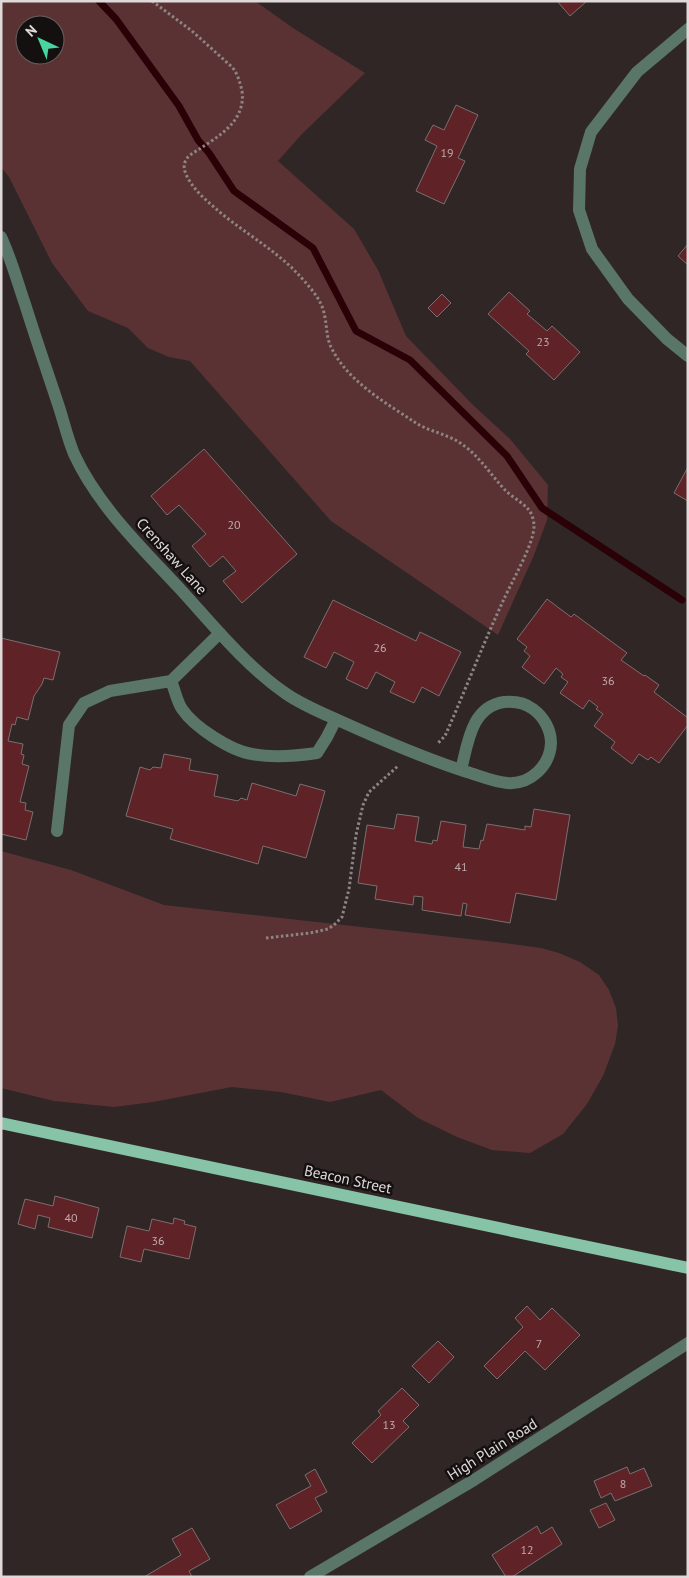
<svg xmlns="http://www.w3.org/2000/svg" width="689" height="1578" viewBox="0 0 689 1578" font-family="'PT Sans',sans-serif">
<rect width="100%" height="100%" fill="#302626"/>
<path fill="#5b3234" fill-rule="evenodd" d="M1,1H255L293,28L365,73L301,135L278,161L354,229L378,270L406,336L473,405L510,439L548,485L547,520L534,555L498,635L331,521L190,361L169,357L148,348L128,328L88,311L52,263L9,177L1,167ZM25,25H55V55H25Z
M1,851L71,870L164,905L496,942L541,948L559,953L580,962L599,975L609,990L616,1008L618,1026L615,1044L603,1076L587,1104L563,1134L530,1153L492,1150L457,1137L418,1118L381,1090L330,1102L281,1092L232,1087L153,1102L114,1107L54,1101L1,1088Z"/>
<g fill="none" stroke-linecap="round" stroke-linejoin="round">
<path stroke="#2a0106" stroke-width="7" d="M99,1L116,19L179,106L198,140L209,153L234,191L313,248L356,331L410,360L507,456L542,508L682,600"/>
</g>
<path fill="#5e2227" stroke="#7b6f6f" d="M557,1H587L570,16Z
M456,105L478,115L458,158L465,161L444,204L416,191L437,146L425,140L433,125L444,130Z
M688,244V265L678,256Z
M509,292L530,311L527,314L547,331L552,326L580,352L554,380L526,354L529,351L488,314Z
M442,294L451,303L437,317L428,308Z
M204,449L297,554L242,603L223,581L236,571L223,556L210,567L192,546L206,534L179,505L167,515L151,496Z
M688,467V501L674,493Z
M547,599L571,617L574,614L627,653L621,660L644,676L645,675L659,685L654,692L688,718V725L659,763L651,757L648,760L639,754L632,764L611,748L615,742L594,726L603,714L596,709L598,707L589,700L583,709L560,693L568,682L561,677L563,674L556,668L544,684L522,667L530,656L524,651L527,647L517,639Z
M333,600L416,641L420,632L461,652L439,696L422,687L414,703L390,692L395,682L376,672L367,689L346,679L354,662L334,652L326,668L304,657Z
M1,638L60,652L53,680L44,678L42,684L34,696L28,720L17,717L15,725L12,724L8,741L23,744L21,754L24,755L22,764L29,766L20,802L26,803L25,810L33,812L26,840L1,834Z
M164,754L191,759L189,770L218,775L214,796L238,801L241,798L247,800L252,783L296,796L300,784L325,791L306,858L263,846L258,864L170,839L173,829L126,816L140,767L150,770L153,767L161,768Z
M534,809L570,815L556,900L516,893L510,923L465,915L467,904L463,903L461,916L422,910L423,897L414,896L413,905L375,899L377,886L358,883L367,825L394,829L397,814L419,817L415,841L432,844L433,840L437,841L441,821L466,825L463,847L479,849L481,840L483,841L487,824L525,830V826L531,827Z
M55,1196L99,1208L92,1238L48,1227L50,1218L38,1215L35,1229L18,1224L25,1199L53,1206Z
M174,1218L185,1221L184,1224L196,1227L189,1259L144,1249L141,1262L120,1257L127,1226L149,1231L152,1219L173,1224Z
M527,1306L540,1320L552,1308L580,1335L545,1370L525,1351L497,1379L484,1366L523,1327L515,1318Z
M438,1341L454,1357L429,1383L412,1366Z
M402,1388L419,1405L403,1421L409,1427L372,1463L352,1443L381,1415L378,1411Z
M627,1467L630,1474L644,1468L652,1486L615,1501L611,1493L601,1498L594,1481Z
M315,1469L327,1492L315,1498L322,1511L290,1529L276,1505L311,1486L305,1475Z
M606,1503L615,1520L599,1528L590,1510Z
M537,1526L541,1534L552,1527L562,1544L512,1577H506L492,1555Z
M192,1528L210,1559L189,1571L192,1577H144L181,1555L172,1539Z"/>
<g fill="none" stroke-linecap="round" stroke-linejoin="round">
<path stroke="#8d8484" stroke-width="3" stroke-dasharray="2.5 2.5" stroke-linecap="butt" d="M152,1L192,31L232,67C238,74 240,83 242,91C246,121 219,136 198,150C193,153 187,156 185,162C182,170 188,179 193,186C199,194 207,201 215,208C241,231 273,248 297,273C307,284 321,298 324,313C327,324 326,337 331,347C347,381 386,403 416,423C430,432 449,434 463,445C480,457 491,475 505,490C512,497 522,502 529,510C532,514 534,521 534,526C534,544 512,581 504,599C483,644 465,691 445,736L438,743
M266,938L310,933L328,929L334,925L342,917L349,889L356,835L363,805L369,792L398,766"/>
<path stroke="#597668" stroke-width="12" d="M688,29L637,72L591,132L580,169L579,210L592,249L628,299L667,339L688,356
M1,237C11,258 17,281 25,304C35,336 46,368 57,401C63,418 67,437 74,454C98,506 142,548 181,590C214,626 245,665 285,693C302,705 322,713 340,721C382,740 423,758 467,772C480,776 494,782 507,783C530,785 550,766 551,743C551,730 544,717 533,709C525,703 514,701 504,702C471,707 468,743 461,770
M171,681C175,690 177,702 182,709C194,727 231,751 252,754C273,758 296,756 317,753L327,737L336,719
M57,831L69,725L84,703L110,691L171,681L220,633
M310,1577L474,1480L688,1343"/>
<path stroke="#87c3a7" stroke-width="12" d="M1,1123L688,1268"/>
</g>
<g text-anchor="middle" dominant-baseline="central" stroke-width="5" stroke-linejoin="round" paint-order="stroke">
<g font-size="12" fill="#c0abac">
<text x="447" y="152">19</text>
<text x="543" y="341">23</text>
<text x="234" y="524">20</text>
<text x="380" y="647">26</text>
<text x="608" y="680">36</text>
<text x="461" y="866">41</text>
<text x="71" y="1217">40</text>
<text x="158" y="1240">36</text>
<text x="539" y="1343">7</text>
<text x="389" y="1424">13</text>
<text x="623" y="1483">8</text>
<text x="527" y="1549">12</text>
</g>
<g font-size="15" fill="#e0d9d9" stroke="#151010">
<text transform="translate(172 556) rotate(48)">Crenshaw Lane</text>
<text transform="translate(348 1179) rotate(12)">Beacon Street</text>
<text transform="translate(492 1449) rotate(-32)">High Plain Road</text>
</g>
</g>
<rect width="689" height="1578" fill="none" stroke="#e0d9d9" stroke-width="5"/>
<g transform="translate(40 40) rotate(316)"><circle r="24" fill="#151010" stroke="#666060"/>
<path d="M0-4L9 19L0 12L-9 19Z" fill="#47d49e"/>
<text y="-8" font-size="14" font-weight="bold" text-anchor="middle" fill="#e0d9d9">N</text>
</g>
</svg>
